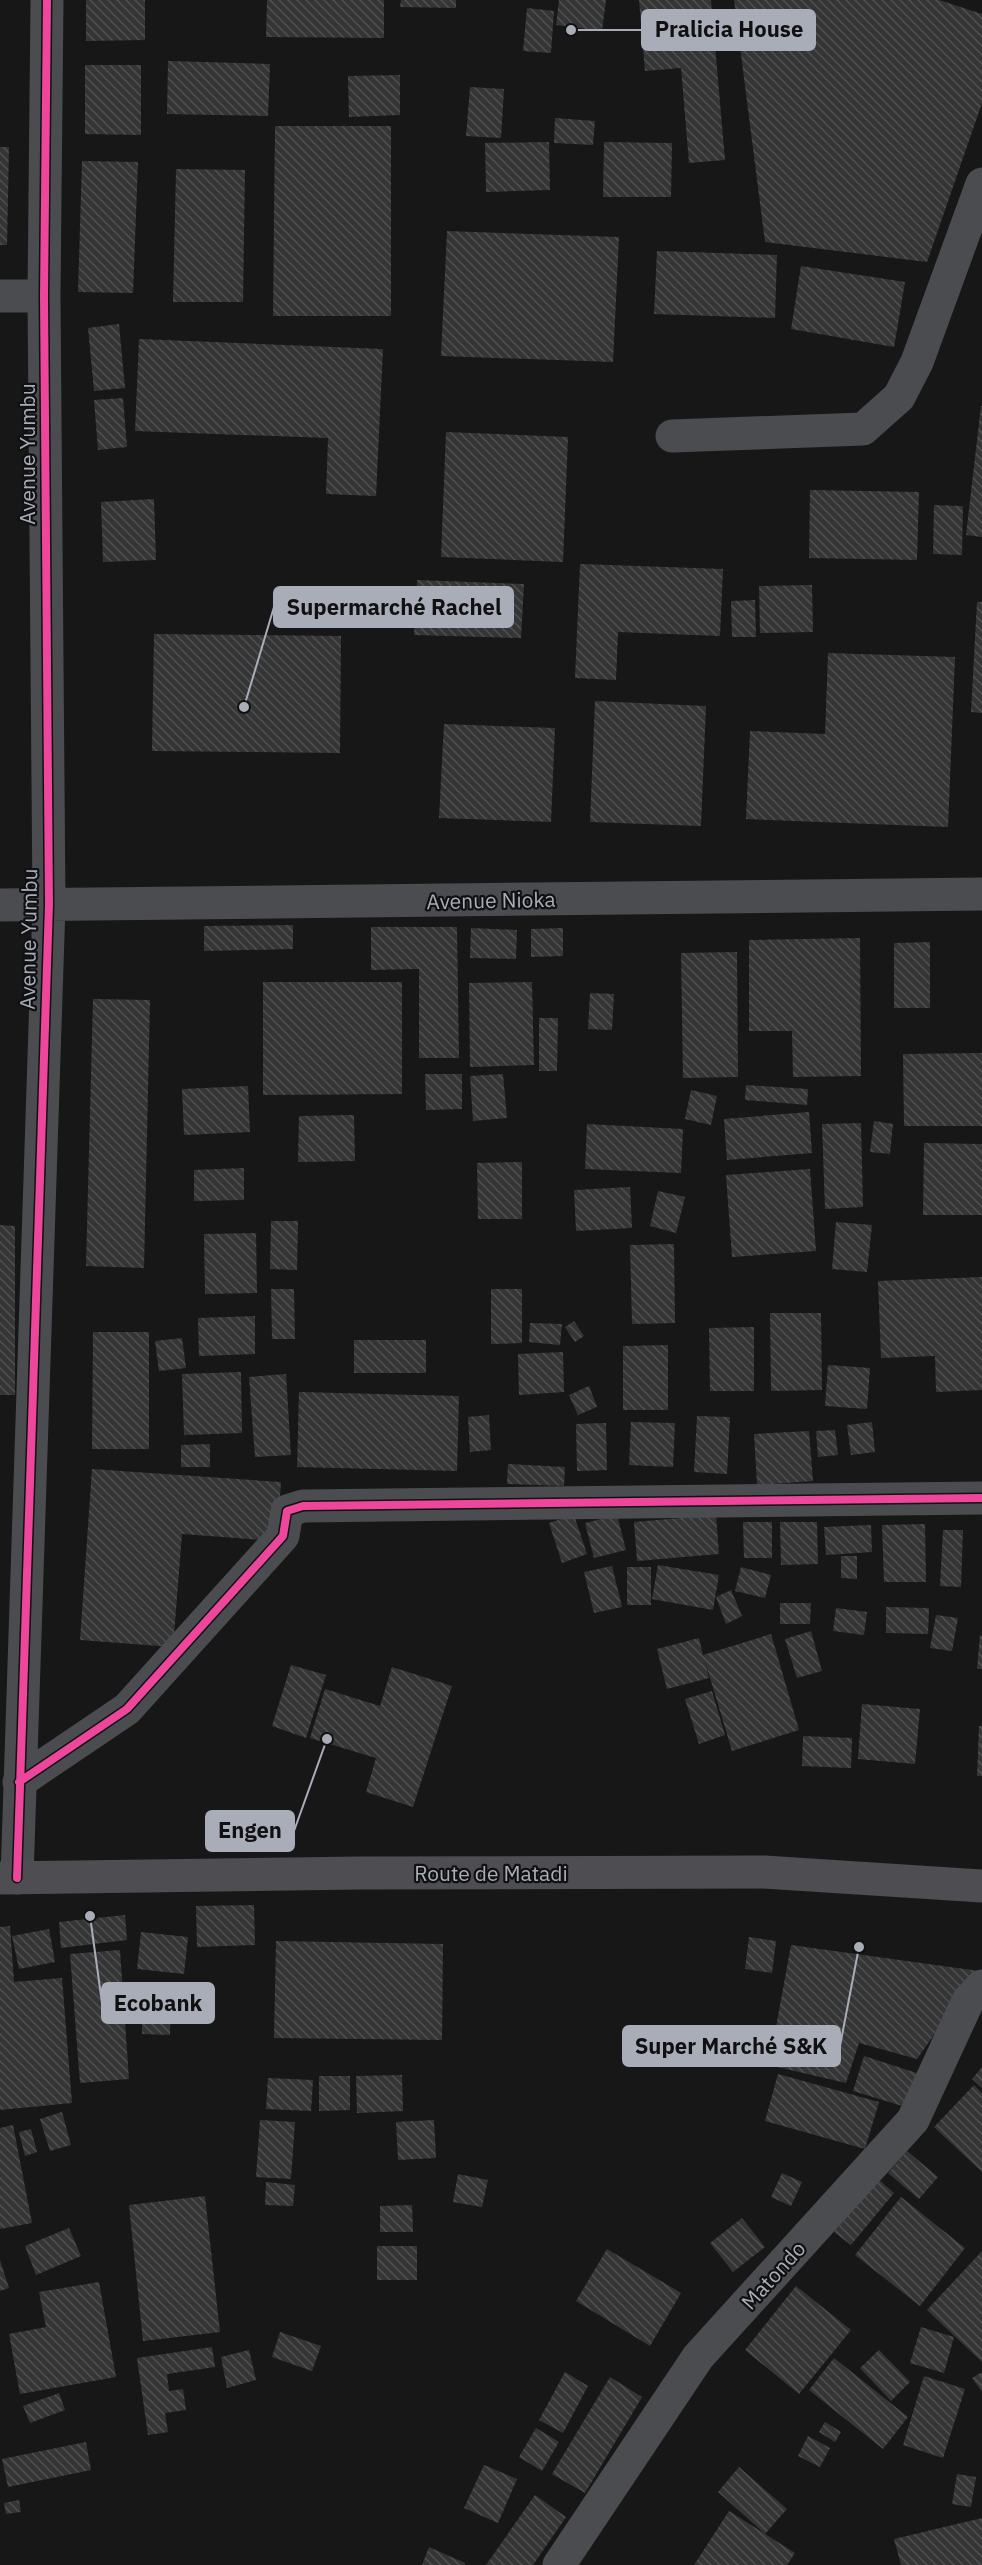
<svg xmlns="http://www.w3.org/2000/svg" width="982" height="2565" viewBox="0 0 982 2565" font-family="'IBM Plex Sans',sans-serif">
<defs>
<pattern id="building-back-hatch" width="6" height="6" patternUnits="userSpaceOnUse" patternTransform="scale(1.5)"><rect width="6" height="6" fill="#353536"/><path d="M-1 5l2 2M0 0l6 6M5-1l2 2" fill="none" stroke="#4f5051"/></pattern>
</defs>
<rect width="100%" height="100%" fill="#171717"/>
<path fill="url(#building-back-hatch)" d="M86,0H145V40L86,41Z
M267,0H384V38L266,37Z
M401,0H456V8L400,7Z
M559,0H606L602,31L556,25Z
M639,0H711L725,160L689,163L681,68L645,71Z
M734,0H939L982,14V103L927,262L765,242Z
M527,8L554,11L551,53L523,51Z
M168,61L270,64L268,116L167,114Z
M85,65H141V135L85,134Z
M400,75V115L349,117L348,76Z
M470,87L504,89L501,138L466,136Z
M555,118L595,121L593,145L554,143Z
M275,126H391V316H273Z
M549,142L550,190L486,192L485,143Z
M604,142L672,143L671,197H603Z
M0,147H9L7,245H0Z
M82,161L138,162L133,293L78,292Z
M176,169L245,170L243,302H173Z
M447,231L619,237L613,362L441,356Z
M657,251L777,255L775,318L654,314Z
M801,266L905,282L894,347L791,329Z
M119,324L125,388L94,391L88,328Z
M139,339L383,349L376,496L326,494L328,438L135,431Z
M123,398L127,447L98,450L94,400Z
M981,406H982V537L966,535Z
M446,432L568,437L563,562L441,557Z
M810,490L919,492L917,560L809,558Z
M154,499L156,560L103,562L101,502Z
M934,505L963,506L962,555L933,554Z
M580,564L723,569L720,636L618,632L616,680L575,678Z
M417,580L524,584L521,638L414,635Z
M812,585L813,632L760,633L759,586Z
M755,600L756,637H732L731,601Z
M977,602H982V713L971,712Z
M154,634L341,636L340,753L152,751Z
M828,653L955,657L948,827L746,819L750,731L825,734Z
M595,701L706,706L701,826L590,822Z
M444,724L555,728L551,822L439,818Z
M293,925V949L204,951V926Z
M371,927H457L459,1058H419V969L371,970Z
M471,928L517,930L516,959L470,958Z
M563,928V956L531,957V929Z
M860,938L861,1076L793,1077L792,1031H749V940Z
M930,942V1008H894V943Z
M737,952L738,1077L683,1078L681,953Z
M263,982H402V1094L263,1095Z
M532,982L534,1065L470,1067L469,983Z
M590,993L614,994L612,1030L588,1029Z
M93,999L150,1000L144,1268L86,1266Z
M539,1018H558L557,1071H539Z
M982,1053V1126H904L903,1054Z
M425,1074H462V1109L426,1110Z
M503,1074L507,1118L473,1121L470,1076Z
M746,1085L808,1089L807,1105L745,1100Z
M248,1086L250,1132L184,1135L182,1089Z
M691,1090L717,1096L711,1125L685,1119Z
M809,1112L812,1153L727,1160L724,1119Z
M354,1115L355,1161L298,1162L299,1116Z
M874,1121L893,1124L890,1154L870,1152Z
M861,1123L863,1207L825,1209L822,1124Z
M587,1124L683,1129L681,1173L585,1169Z
M924,1143L982,1144V1215H923Z
M522,1162V1219H478L477,1163Z
M244,1168V1200L194,1201V1170Z
M810,1169L816,1251L732,1257L726,1175Z
M630,1187L632,1228L576,1231L574,1190Z
M658,1191L685,1197L676,1233L650,1226Z
M271,1221H298L297,1270L270,1269Z
M836,1222L872,1225L867,1272L832,1269Z
M0,1225L15,1226V1395H0Z
M256,1233L257,1293L205,1294L204,1234Z
M674,1244L675,1323L632,1324L630,1245Z
M982,1277V1390L936,1392L935,1356L881,1358L878,1281Z
M271,1289H294L295,1339H272Z
M491,1289H522V1343L491,1344Z
M770,1313H821L822,1390L771,1391Z
M255,1316V1354L199,1356L198,1318Z
M574,1321L584,1336L575,1342L565,1327Z
M530,1323L562,1324L560,1345L529,1342Z
M754,1327V1391H710L709,1328Z
M93,1332H149V1449H92Z
M182,1338L186,1368L159,1371L155,1341Z
M354,1340H426V1373H354Z
M668,1345V1410H623V1346Z
M563,1352L564,1392L519,1395L518,1354Z
M828,1365L870,1368L867,1409L825,1406Z
M241,1372L242,1433L184,1435L182,1374Z
M286,1374L291,1455L255,1457L249,1377Z
M589,1386L597,1407L578,1415L569,1395Z
M299,1392L459,1396L457,1471L297,1467Z
M489,1415L491,1450L470,1452L468,1417Z
M697,1416L730,1417L727,1474L694,1472Z
M631,1422L675,1423L673,1467L629,1465Z
M872,1422L875,1452L851,1455L847,1425Z
M606,1423L607,1470L577,1471L576,1424Z
M835,1430L838,1455L818,1457L816,1431Z
M809,1431L813,1481L757,1485L754,1434Z
M210,1444V1467H181V1445Z
M508,1464L565,1467L564,1486L507,1484Z
M92,1469L281,1482L277,1541L182,1534L173,1647L80,1640Z
M574,1515L587,1554L562,1563L549,1523Z
M617,1515L626,1550L594,1558L585,1523Z
M716,1515L719,1554L637,1561L634,1522Z
M743,1522H772V1558H744Z
M780,1522H817L818,1564L781,1565Z
M925,1524L926,1582H884L882,1525Z
M871,1525L872,1552L826,1555L824,1527Z
M943,1530H963L961,1587L940,1586Z
M841,1556H857V1579L841,1578Z
M658,1565L719,1575L713,1610L652,1599Z
M612,1566L622,1607L594,1613L584,1572Z
M627,1567H651V1605H627Z
M741,1567L771,1575L765,1598L735,1591Z
M731,1590L742,1616L726,1624L716,1597Z
M780,1603H811L810,1624H780Z
M886,1607L929,1608L928,1634L886,1633Z
M836,1608L867,1612L864,1635L833,1631Z
M936,1615L958,1618L952,1651L930,1648Z
M811,1631L822,1671L797,1678L785,1639Z
M771,1634L799,1730L732,1751L705,1661L709,1678L667,1689L657,1649L699,1638L703,1655Z
M980,1635L982,1636V1669H977Z
M291,1665L326,1675L306,1738L272,1726Z
M392,1667L452,1686L413,1807L366,1792L376,1758L310,1738L325,1689L380,1706Z
M712,1691L725,1735L699,1744L685,1699Z
M862,1704L920,1709L915,1764L858,1759Z
M979,1726H982V1776H977Z
M803,1736L852,1738L851,1768L802,1766Z
M254,1905L255,1945L197,1947L196,1906Z
M125,1915L127,1940L61,1948L59,1922Z
M10,1926L14,1982L62,1978L72,2103L0,2110V1927Z
M49,1929L55,1962L19,1969L12,1936Z
M141,1932L188,1937L184,1974L137,1969Z
M749,1937L776,1941L772,1973L745,1969Z
M276,1941L443,1944L442,2040L274,2038Z
M791,1945L979,1971L917,2059L859,2043L846,2083L769,2065Z
M120,1950L129,2079L80,2083L70,1954Z
M142,1983L171,1984L170,2035L142,2034Z
M864,2056L923,2075L912,2109L853,2091Z
M982,2067V2088L972,2079Z
M778,2074L879,2102L865,2149L765,2121Z
M402,2075L403,2111L357,2113L356,2076Z
M319,2076H350V2110L319,2111Z
M268,2078L313,2080L311,2111L266,2109Z
M974,2085L982,2093V2172L934,2127Z
M62,2112L71,2145L50,2151L40,2119Z
M260,2120L295,2122L291,2179L256,2177Z
M434,2120L436,2158L398,2160L396,2122Z
M13,2125L32,2223L0,2229V2128Z
M31,2129L37,2152L25,2156L19,2132Z
M907,2151L938,2177L919,2199L888,2173Z
M782,2173L802,2182L791,2206L771,2197Z
M458,2174L488,2180L482,2207L453,2202Z
M878,2179L894,2193L851,2245L834,2232Z
M266,2182L295,2185L293,2206L265,2205Z
M205,2196L220,2332L143,2341L129,2205Z
M901,2197L965,2248L920,2306L855,2255Z
M412,2205L413,2232H380V2206Z
M742,2218L765,2247L733,2272L710,2243Z
M69,2228L81,2256L36,2275L25,2246Z
M377,2246H417V2280H377Z
M607,2249L681,2293L650,2346L576,2301Z
M982,2251V2362L927,2310Z
M0,2260L9,2288L0,2291Z
M99,2282L116,2377L20,2394L9,2334L46,2327L39,2292Z
M796,2286L851,2330L799,2394L745,2350Z
M921,2327L954,2337L944,2373L910,2363Z
M280,2332L321,2346L312,2371L272,2357Z
M212,2347L215,2367L167,2374L169,2391L183,2389L186,2410L165,2413L168,2432L148,2435L137,2358Z
M249,2350L256,2380L227,2388L221,2357Z
M879,2350L910,2382L891,2401L860,2368Z
M834,2358L908,2417L883,2449L809,2390Z
M565,2372L588,2386L563,2433L539,2420Z
M982,2372V2392L972,2378Z
M924,2376L965,2389L943,2458L903,2445Z
M610,2377L642,2397L585,2493L552,2474Z
M59,2393L65,2410L30,2423L23,2406Z
M825,2422L841,2432L835,2442L819,2432Z
M536,2428L559,2442L542,2471L519,2457Z
M808,2436L830,2448L820,2467L798,2456Z
M86,2442L91,2470L8,2487L2,2459Z
M484,2465L517,2479L498,2523L464,2508Z
M739,2467L787,2509L765,2534L718,2492Z
M957,2474L976,2477L971,2507L952,2504Z
M535,2495L566,2517L533,2565H486Z
M19,2500L21,2512L6,2514L4,2503Z
M729,2511L795,2553L787,2565H694Z
M982,2518V2565H901L894,2539Z
M429,2547L465,2563V2565H422Z"/>
<g fill="none" stroke-linecap="round" stroke-linejoin="round">
<path stroke="#4b4c50" stroke-width="33" d="M0,296H44
M672,436L863,429L899,397L917,362L982,184
M0,905L982,894
M19,1782L127,1709L283,1536L287,1511L303,1506L982,1498
M17,1878L49,905L44,296L47,0
M559,2565L698,2357L913,2120L968,2001L982,1986"/>
<path stroke="#4e4e52" stroke-width="33" d="M0,1878L359,1873L764,1872L982,1886"/>
<g stroke="#111113" stroke-width="11">
<path id="cycleway" d="M19,1782L127,1709L283,1536L287,1511L303,1506L982,1498
M17,1878L49,905L44,296L47,0"/>
</g>
<use href="#cycleway" stroke="#ed469a" stroke-width="8"/>
</g>
<g text-anchor="middle" dominant-baseline="central" stroke-width="4.5" stroke-linejoin="round" paint-order="stroke">
<g font-size="21" fill="#a8adb8" stroke="#111113">
<text transform="translate(27 454) rotate(-90)">Avenue Yumbu</text>
<text transform="translate(491 900) rotate(-1)">Avenue Nioka</text>
<text transform="translate(28 939) rotate(-89)">Avenue Yumbu</text>
<text x="491" y="1873">Route de Matadi</text>
<text transform="translate(773 2275) rotate(-48)">Matondo</text>
</g>
</g>
<path fill="none" stroke="#a8adb8" stroke-width="2" d="M571 30L642 30M244 707L274 607M327 1739L294 1831M90 1916L102 2003M859 1947L840 2046"/>
<g fill="#a8adb8" stroke="#111113" stroke-width="2">
<circle cx="571" cy="30" r="6"/>
<circle cx="244" cy="707" r="6"/>
<circle cx="327" cy="1739" r="6"/>
<circle cx="90" cy="1916" r="6"/>
<circle cx="859" cy="1947" r="6"/>
</g>
<g fill="#a8adb8" stroke="#a8adb8" stroke-width="2">
<rect x="642" y="10" width="173" height="40" rx="6"/>
<rect x="274" y="587" width="239" height="40" rx="6"/>
<rect x="206" y="1811" width="88" height="40" rx="6"/>
<rect x="102" y="1983" width="112" height="40" rx="6"/>
<rect x="623" y="2026" width="217" height="40" rx="6"/>
</g>
<g font-size="22" text-anchor="middle" font-weight="bold" fill="#111">
<text x="729" y="37">Pralicia House</text>
<text x="394" y="615">Supermarché Rachel</text>
<text x="250" y="1838">Engen</text>
<text x="158" y="2011">Ecobank</text>
<text x="731" y="2054">Super Marché S&amp;K</text>
</g>
</svg>
